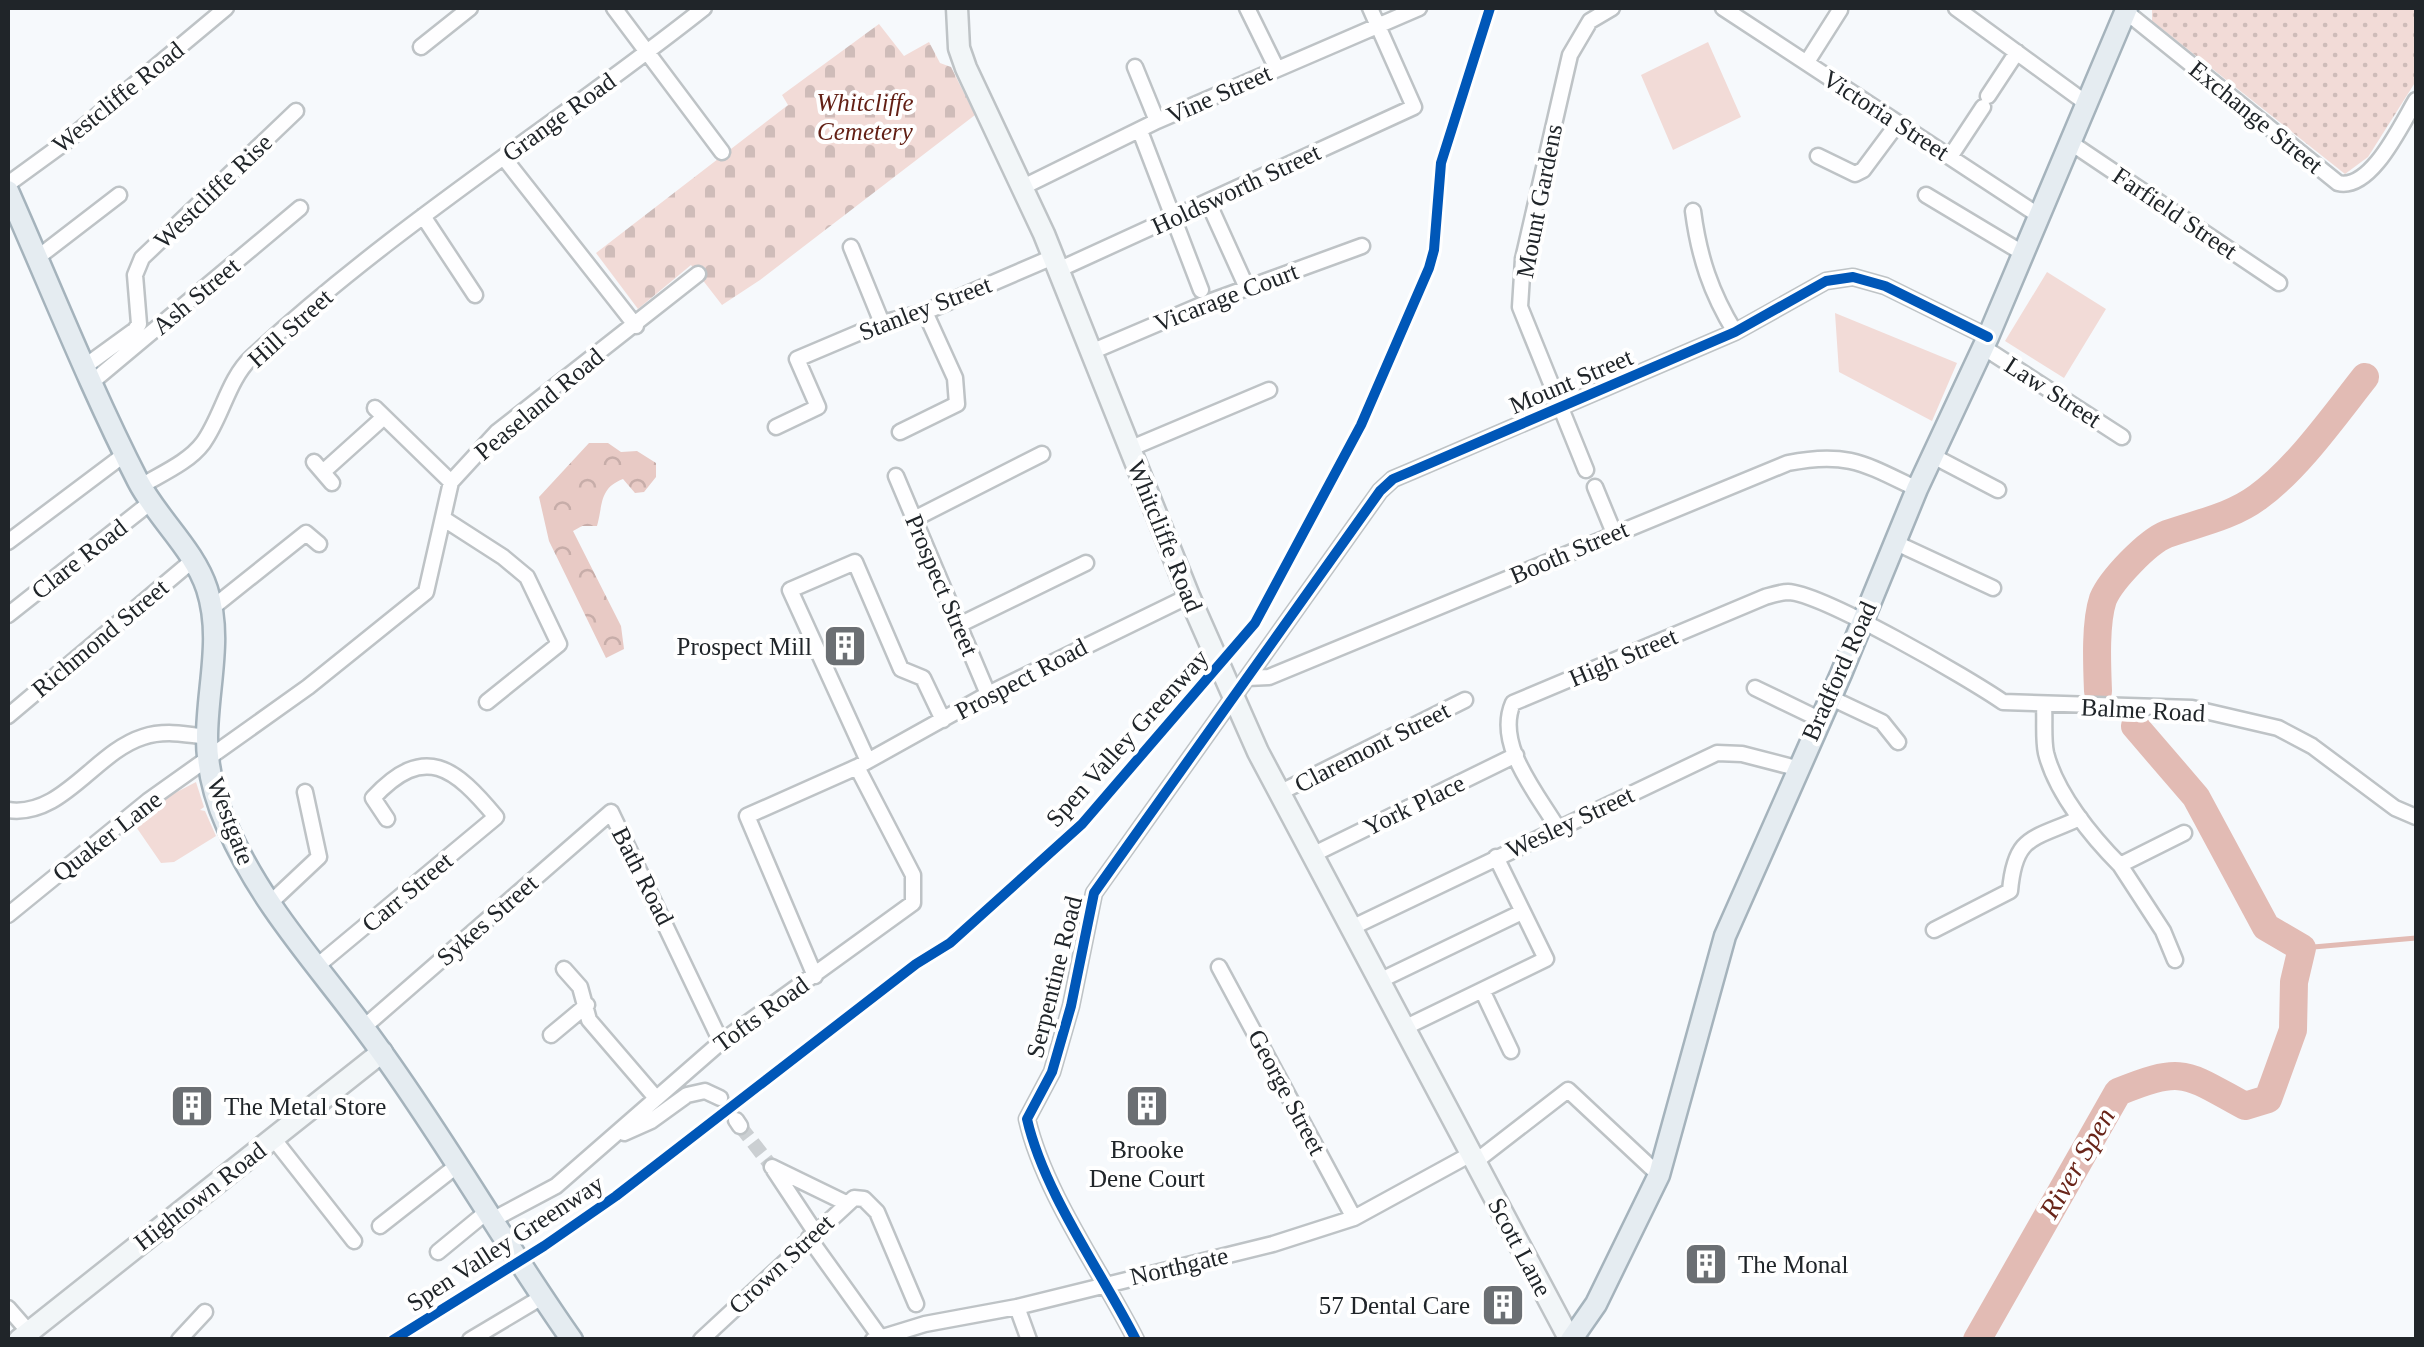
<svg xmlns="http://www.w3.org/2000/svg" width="2424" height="1347" viewBox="0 0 2424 1347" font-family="Georgia,serif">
<defs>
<pattern id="forest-crowns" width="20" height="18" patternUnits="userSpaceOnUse" patternTransform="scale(2.5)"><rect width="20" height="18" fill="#e8cac5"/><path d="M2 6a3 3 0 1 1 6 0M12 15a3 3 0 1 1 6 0" fill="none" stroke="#c7ada9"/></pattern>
<pattern id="cemetery-stones" width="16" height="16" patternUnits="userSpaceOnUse" patternTransform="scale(2.5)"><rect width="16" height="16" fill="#f2dbd7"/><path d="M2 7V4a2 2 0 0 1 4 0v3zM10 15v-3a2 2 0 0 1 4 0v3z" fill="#cfbcb9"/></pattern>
<pattern id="park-dots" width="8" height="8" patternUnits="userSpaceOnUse" patternTransform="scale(2.5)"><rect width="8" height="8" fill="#f2dbd7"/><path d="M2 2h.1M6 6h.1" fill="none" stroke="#cfbcb9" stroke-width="1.8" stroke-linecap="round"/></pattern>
</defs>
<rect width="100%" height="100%" fill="#f6f9fc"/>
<path fill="#f2dbd7" d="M1708,42L1741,117L1673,150L1641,75Z
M2047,272L2106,309L2064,378L2005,341Z
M1835,313L1957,363L1932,421L1839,372Z
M196,782L204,807L200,810L205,811L216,836L174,862L161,863L132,821L152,805Z"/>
<path fill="url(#forest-crowns)" d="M589,443H608L621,452L637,451L656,463V477L644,492L635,493L623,479C599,488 603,505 597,526H582L573,531L621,626L624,649L606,658L549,541L539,497Z"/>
<path fill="url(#cemetery-stones)" d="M879,24L904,56L929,42L940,63L951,67L975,115L760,280L722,305L691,265L638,309L596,253L788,105L782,95Z"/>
<path fill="url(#park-dots)" d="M2152,8H2416V81L2368,157L2345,174L2152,21Z"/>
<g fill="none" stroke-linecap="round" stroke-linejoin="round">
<path stroke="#e2bbb4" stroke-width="5" d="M2302,948L2416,938"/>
<path stroke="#e2bbb4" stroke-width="28" d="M2098,691C2097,665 2095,623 2103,599C2111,580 2147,542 2167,534C2198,523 2231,517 2258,497C2297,469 2335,415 2365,377
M1977,1340L2118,1092C2184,1065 2186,1074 2245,1106L2268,1099L2293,1030L2294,982L2302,948L2266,927L2196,797L2135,726"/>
<path stroke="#cbcfd2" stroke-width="14" stroke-dasharray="14 7" stroke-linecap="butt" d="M720,1098L736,1120
M740,1126L772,1167"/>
<g stroke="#bec3c6" stroke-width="19">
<path id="street" d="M614,8L722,152
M1247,8L1277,69
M1723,8L2038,215
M1956,8L2086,103
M2125,11L2338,183C2371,191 2401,125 2416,100
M421,47L470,8
M1807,62L1840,10
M1135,67L1157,121
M1988,96L2017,52
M1140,131L1201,290
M2071,143L2279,283
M1818,156L1855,174L1863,170L1898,123
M1950,157L1983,107
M504,158L636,326
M8,184L63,144L226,8
M1023,187L1157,121L1419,8
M1926,195L2021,252
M1208,202L1247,288
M1693,211C1699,257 1711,293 1735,332
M423,216L475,295
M851,247L882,323
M37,258L119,195
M1058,270L1414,107L1370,8
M1983,347L2122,437
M1091,352L1206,303L1362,246
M84,367L135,330L139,324L135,275L142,258L296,111
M91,383L300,208
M375,408L451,482
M776,427L818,407L797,359L882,323L925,312L1053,257
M900,432L957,404L955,378L925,312
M1129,449L1269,390
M1933,456L1998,490
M314,462L332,483
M1586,470L1520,307L1523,259L1570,55L1590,21L1612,8
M324,471L384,417
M896,476L988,694
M141,486C161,474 189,462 203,443C222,417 228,379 252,357C392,227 555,126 704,8
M1595,487L1614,533
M444,519L503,557L527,577L559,644L487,702
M914,519L1042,454
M8,542L125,454
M1894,542L1993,588
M212,608L306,533L319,544
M8,615L151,502
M959,625L1086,563
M1247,678L1269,677L1788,463C1847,451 1865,464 1917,489
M1755,688L1819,719
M1829,697L1882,722L1898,742
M2044,706C2045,721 2043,739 2046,753C2056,793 2092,837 2120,865L2184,833
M8,716L192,561
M868,761L790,590L855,562L901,669L923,678L943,720
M1279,793L1465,700
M8,810C62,818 95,752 143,737C164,730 186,734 207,737
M1557,827C1536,792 1495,744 1513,703L1765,597C1772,595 1781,592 1788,592C1822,593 1970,679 2003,702L2192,708L2278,728L2312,746L2395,808L2416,817
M1312,855L1516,755
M2120,865L2163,931L2175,960
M269,904L319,857L305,792
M8,915L148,801L308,687L426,592L451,482L497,432L698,274
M1351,928L1717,753L1742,754L1796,768
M1934,930L2010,891C2015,834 2033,840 2080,818
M317,966L496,817C455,768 425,742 373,798L387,819
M1219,967L1354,1218
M564,969L580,987L589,1020L656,1098
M815,976L747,816L857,767L988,694L1189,596
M1379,981L1522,912
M1482,990L1511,1051
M364,1027L611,812L721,1042
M1404,1028L1546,959L1496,857
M551,1035L587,1005
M736,1120L740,1126
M624,1133L651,1121L687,1095L705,1091L720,1098
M273,1138L354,1241
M1475,1162L1568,1090L1659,1175
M772,1167L846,1203
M774,1170L815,1232
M494,1219L556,1186L721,1042L913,903V875L857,767
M380,1226L459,1164
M809,1238L880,1337
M438,1252L489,1210
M1017,1307L1029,1340
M8,1308L29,1332
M179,1340L205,1312
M470,1340L542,1297
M701,1340L854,1198L864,1199L877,1212L916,1304
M873,1340L925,1324L1017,1307L1273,1244L1354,1218L1471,1154
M1136,1340C1101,1271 1044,1193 1027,1119L1052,1072L1071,1006L1094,893L1380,491L1393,479L1412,471L1735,332L1826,281L1853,277L1885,286L1988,337"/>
</g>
<g stroke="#bec3c6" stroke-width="25">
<path id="secondary" d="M957,8L959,48L966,68L1044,234L1189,596L1258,752L1570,1340
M19,1340L382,1052"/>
</g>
<g stroke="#a5b3bc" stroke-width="25">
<path id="primary" d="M8,191C51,288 90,387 138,481C157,518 194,549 207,589C223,638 207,688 207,738C207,768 215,799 227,826C263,910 328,976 380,1050C448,1144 505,1245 572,1340
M1571,1340L1596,1304L1659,1175L1725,936L1841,674L1917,489L1988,337L2127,8"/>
</g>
<use href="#street" stroke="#fefeff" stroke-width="14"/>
<use href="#secondary" stroke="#f2f6f8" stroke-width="20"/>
<use href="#primary" stroke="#e5ecf1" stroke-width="20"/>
<g stroke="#fff" stroke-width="16">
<path id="cycleway" d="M393,1340L544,1246L616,1196L916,964L950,943L1082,824L1255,623L1361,425L1429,268L1434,250L1441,163L1490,8
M1136,1340C1101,1271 1044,1193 1027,1119L1052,1072L1071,1006L1094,893L1380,491L1393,479L1412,471L1735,332L1826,281L1853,277L1885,286L1988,337"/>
</g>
<use href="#cycleway" stroke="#0057b8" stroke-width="10"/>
</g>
<defs>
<g id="building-square" transform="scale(2.25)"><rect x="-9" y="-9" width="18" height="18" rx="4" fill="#6b6f73" stroke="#fff"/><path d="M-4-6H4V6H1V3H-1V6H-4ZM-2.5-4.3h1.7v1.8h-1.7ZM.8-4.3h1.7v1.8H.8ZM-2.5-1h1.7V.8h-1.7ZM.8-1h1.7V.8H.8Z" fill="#fff"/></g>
</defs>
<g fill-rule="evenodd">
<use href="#building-square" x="845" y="646"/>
<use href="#building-square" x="192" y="1106"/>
<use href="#building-square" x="1147" y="1106"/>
<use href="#building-square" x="1706" y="1264"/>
<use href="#building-square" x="1503" y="1305"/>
</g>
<g text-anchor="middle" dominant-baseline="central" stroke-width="8" stroke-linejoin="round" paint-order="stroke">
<g font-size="25" fill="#202529" stroke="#fff">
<text transform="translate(1219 94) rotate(-24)">Vine Street</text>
<text transform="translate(118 97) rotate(-39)">Westcliffe Road</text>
<text transform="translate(1886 115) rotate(33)">Victoria Street</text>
<text transform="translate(559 117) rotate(-36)">Grange Road</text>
<text transform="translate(2256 117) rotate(39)">Exchange Street</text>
<text transform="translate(1236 189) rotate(-25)">Holdsworth Street</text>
<text transform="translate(213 191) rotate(-44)">Westcliffe Rise</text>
<text transform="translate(1539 201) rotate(-79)">Mount Gardens</text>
<text transform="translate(2175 213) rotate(34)">Farfield Street</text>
<text transform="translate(196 296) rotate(-40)">Ash Street</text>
<text transform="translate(1226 297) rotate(-21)">Vicarage Court</text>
<text transform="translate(925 308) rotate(-21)">Stanley Street</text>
<text transform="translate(290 328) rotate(-42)">Hill Street</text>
<text transform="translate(1571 381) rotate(-23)">Mount Street</text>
<text transform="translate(2053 392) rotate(33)">Law Street</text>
<text transform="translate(539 404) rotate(-40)">Peaseland Road</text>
<text transform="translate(1165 536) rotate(68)">Whitcliffe Road</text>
<text transform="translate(1569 552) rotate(-23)">Booth Street</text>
<text transform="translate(79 559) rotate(-38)">Clare Road</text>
<text transform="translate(942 585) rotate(67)">Prospect Street</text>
<text transform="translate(100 638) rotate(-40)">Richmond Street</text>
<text transform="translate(1623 657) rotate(-23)">High Street</text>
<text transform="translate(1839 671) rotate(-66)">Bradford Road</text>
<text transform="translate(1021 679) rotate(-28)">Prospect Road</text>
<text transform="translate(2143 710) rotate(3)">Balme Road</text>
<text transform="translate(1127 738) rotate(-48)">Spen Valley Greenway</text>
<text transform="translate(1372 747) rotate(-27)">Claremont Street</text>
<text transform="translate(1414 805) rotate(-26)">York Place</text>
<text transform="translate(231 821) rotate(69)">Westgate</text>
<text transform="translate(1570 822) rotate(-25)">Wesley Street</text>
<text transform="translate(107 836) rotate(-38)">Quaker Lane</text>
<text transform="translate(643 876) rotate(63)">Bath Road</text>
<text transform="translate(407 892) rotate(-40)">Carr Street</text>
<text transform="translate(487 920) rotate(-41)">Sykes Street</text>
<text transform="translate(1054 977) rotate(-76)">Serpentine Road</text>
<text transform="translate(761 1014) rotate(-36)">Tofts Road</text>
<text transform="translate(1287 1092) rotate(62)">George Street</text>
<text transform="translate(200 1196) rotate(-38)">Hightown Road</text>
<text transform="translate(505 1243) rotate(-33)">Spen Valley Greenway</text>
<text transform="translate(1520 1247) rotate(62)">Scott Lane</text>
<text transform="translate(781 1264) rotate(-43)">Crown Street</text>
<text transform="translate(1179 1266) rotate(-13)">Northgate</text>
</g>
<g font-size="25" font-style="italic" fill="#621f14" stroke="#fff">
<text x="865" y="102">Whitcliffe<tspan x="865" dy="29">Cemetery</tspan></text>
</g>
<g font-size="25" fill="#202529" stroke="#fff" text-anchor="end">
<text x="812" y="646">Prospect Mill</text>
<text x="224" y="1106" text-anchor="start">The Metal Store</text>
<text x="1147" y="1149" text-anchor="middle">Brooke<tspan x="1147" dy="29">Dene Court</tspan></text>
<text x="1738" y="1264" text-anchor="start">The Monal</text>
<text x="1470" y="1305">57 Dental Care</text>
</g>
<g font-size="28" font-style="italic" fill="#692519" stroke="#fff">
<text transform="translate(2077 1163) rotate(-60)">River Spen</text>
</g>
</g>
<rect width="2424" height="1347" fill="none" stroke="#202529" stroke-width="20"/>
</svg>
